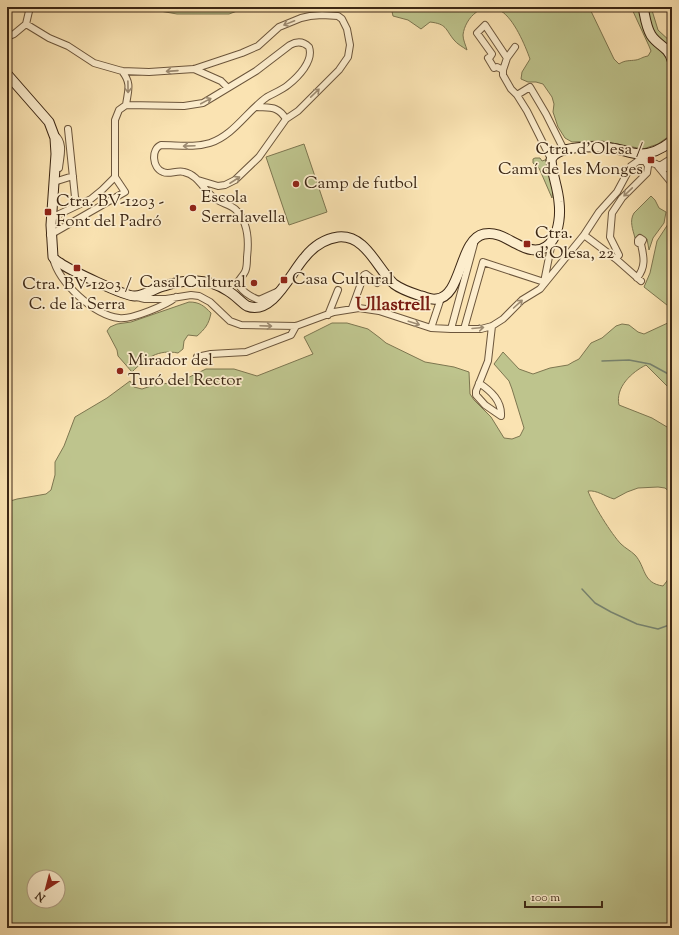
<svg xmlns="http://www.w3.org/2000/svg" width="679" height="935" viewBox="0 0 679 935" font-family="'Sorts Mill Goudy',serif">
<rect width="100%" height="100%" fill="#fae3b2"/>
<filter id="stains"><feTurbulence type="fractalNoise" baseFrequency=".005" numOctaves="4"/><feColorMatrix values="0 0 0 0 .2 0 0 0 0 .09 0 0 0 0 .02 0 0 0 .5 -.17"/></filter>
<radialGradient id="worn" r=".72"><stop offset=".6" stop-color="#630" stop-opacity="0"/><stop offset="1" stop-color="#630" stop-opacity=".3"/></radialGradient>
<path fill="#bec48d" stroke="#7d7650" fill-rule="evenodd" d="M151,7H248L229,14H177L154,10Z
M391,7H589L614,59L619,64C625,60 629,61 636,60C641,59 642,57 648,56L651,51L649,46L631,7H651L658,30L672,43V134L658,144L643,149L602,141L572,142L565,138L558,127L553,112L554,104L552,97L543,84L536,82H528L521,79L522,72L530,59C525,45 514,19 501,11C484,0 465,17 463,35C463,40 466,46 467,50C463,47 457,44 454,40C445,29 447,24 430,22L421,29L408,20L393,16Z
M304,144L327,212L289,225L266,157Z
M535,158H540L542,161L548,159L553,188L552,198L539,168L533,163V159Z
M651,196L655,200L659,208L666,212L664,223L653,238L649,250L647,239L638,237L635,238C633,230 629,221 634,213Z
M672,218V309L644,287L650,273L657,241Z
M189,302C200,302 204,306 211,313C209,324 205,329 197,336L188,335L184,341L183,349L178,353C158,349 146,358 132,372L118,356L117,350L107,331L110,327L117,324L131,322Z
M672,321V391L646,365C632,372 615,387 619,405L652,418L672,430V494L665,488L658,487L638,488L627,492L614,499C604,496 597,490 588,491C592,503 612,535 621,544C625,548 631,551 635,555C646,567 642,583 663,586L667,581L672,569V928H7V502L17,499L46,494L51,490L55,475V462L64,446L75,417L107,398L130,381L134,387L142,389L157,384L177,383L206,369H234L257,376L313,354L304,337L332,323H347L368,329L380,338L386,343L425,362L454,367L469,372L470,394L474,400L491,417L504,438L512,439L520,436L524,428L512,389L509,381L494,364L503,352L519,369L533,374L550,368L568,365L573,362L579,359L591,343L602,338L616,326L622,324L629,325L638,332L644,334ZM34,877H58V901H34Z"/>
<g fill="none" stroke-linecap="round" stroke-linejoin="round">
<path stroke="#77826e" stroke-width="1.5" d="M602,361L629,360L650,364L672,376
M582,589L595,603L611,612L637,624L658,629L672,624"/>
<g stroke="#6c563c" stroke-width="8">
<path id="street" d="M26,24L49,38L68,46L94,63L122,71L149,72L194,69L242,53L258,46L279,27L301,18L310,16L322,15L338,16L342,19L347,29L350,45L348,57L339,70L298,111L286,119L259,157L235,180L225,185L218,186L198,180
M7,37L14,34L26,24L30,7
M507,58L515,47
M194,69L221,81L227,87
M503,70L497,67L494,68L488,58L490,57L492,54L477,33L485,25L507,58L503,70V75L511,89L517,95L527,111L551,159
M517,95L530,87L546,114L564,150
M126,105L184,106L203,103L256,71L290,45C297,41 303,41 309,47C314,61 298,77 288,85C282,90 274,93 267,97C247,111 234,135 210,143C194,148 178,145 161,145C151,149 152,168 163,172C169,175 177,170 184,172C198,175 203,189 213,197C220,203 228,204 235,209C248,221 249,241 247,257C247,261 247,265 246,269C245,274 240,278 238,282C239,290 251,297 259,300L279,291
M257,107C271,108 278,106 286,119
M68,129L75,197L78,205
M55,135C65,143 60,157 59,168
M645,161L672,169
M656,164L670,181
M661,165L672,158
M115,177V120L119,110L126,105C128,90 132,84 122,71
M54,182L73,176
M51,218L91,199L102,190L115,177
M50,235L125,192L115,177
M584,235L616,259L641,281
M53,258C59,283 94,315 119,318C131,320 167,305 176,297
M616,259L619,255L610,237L612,213L622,198L647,173L648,166L645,161
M637,278C646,267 644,257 641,244L643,240L640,238L638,240V243L641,244
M544,282L552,242
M137,297L145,299H166L191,295L199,296L210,302L230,321L241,325L296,326L334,312L359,308L379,311L431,328L451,329H481L492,326L503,319L522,300L540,289L584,235L599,212L617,192L631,166L638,161H645
M352,308L364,275L366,274L377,283
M328,315L338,290
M431,328L441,298
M451,329L474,244
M464,329L483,262L544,282
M197,357L211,354L246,352L291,335L296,326
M479,383C491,391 502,401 501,416L485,405L476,395V391L488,361L492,326"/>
</g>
<g stroke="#3c2714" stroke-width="11">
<path id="secondary" d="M643,7C645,16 646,27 651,35C658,46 668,46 672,60
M7,74L49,122L55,138L56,154L51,225L53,257C55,260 57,262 60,263C68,269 126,297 135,296C143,296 156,288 164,286C185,279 209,278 228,291C235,295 241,302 247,306C273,316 291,272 305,257C313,247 325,239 338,237C366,234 377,269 394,284C402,290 412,293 421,296C426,297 431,300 436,299C462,298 459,239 484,234C498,231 509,241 521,246C553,262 562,226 559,202C558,188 552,174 551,160C556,145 598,146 611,148C621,149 631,154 641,154C653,154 663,148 672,141"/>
</g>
<use href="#street" stroke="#fcedcd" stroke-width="6"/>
<use href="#secondary" stroke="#fcedcd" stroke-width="9"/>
</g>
<defs><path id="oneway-shaft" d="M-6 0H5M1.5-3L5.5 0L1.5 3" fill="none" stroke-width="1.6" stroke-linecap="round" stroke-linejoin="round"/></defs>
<g stroke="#9c8a70">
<use href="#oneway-shaft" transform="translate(289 23) rotate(158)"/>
<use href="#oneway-shaft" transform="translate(172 71) rotate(176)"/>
<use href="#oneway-shaft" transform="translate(128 87) rotate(89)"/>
<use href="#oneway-shaft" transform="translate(315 93) rotate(-44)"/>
<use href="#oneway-shaft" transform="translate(206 101) rotate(-28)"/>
<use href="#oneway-shaft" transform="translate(189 146) rotate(178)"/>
<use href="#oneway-shaft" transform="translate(235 180) rotate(-33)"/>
<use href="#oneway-shaft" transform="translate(628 192) rotate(136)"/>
<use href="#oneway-shaft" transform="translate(518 304) rotate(-42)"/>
<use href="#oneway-shaft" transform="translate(414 323) rotate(18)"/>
<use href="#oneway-shaft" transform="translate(266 326) rotate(2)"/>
<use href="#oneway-shaft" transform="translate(478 328) rotate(-5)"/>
</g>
<g fill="#8f2418" stroke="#fcedcd" stroke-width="1.5">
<rect x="647" y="156" width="8" height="8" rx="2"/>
<circle cx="296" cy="184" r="4"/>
<circle cx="193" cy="208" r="4"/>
<rect x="44" y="208" width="8" height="8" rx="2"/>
<rect x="523" y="240" width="8" height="8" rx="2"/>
<rect x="73" y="264" width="8" height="8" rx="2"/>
<rect x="280" y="276" width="8" height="8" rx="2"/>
<circle cx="254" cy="283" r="4"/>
<circle cx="120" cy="371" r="4"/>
</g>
<g text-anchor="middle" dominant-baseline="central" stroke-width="3.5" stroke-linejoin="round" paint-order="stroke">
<g font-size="17" fill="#3c2714" stroke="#fcedcd" text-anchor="start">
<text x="643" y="150" text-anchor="end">Ctra. d'Olesa /<tspan x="643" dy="20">Camí de les Monges</tspan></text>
<text x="304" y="184">Camp de futbol</text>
<text x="201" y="198">Escola<tspan x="201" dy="20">Serralavella</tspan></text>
<text x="56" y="202">Ctra. BV-1203 -<tspan x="56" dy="20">Font del Padró</tspan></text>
<text x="535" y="234">Ctra.<tspan x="535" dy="20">d'Olesa, 22</tspan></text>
<text x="292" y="280">Casa Cultural</text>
<text x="246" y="283" text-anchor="end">Casal Cultural</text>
<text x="77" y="285" text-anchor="middle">Ctra. BV-1203 /<tspan x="77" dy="20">C. de la Serra</tspan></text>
<text x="128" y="361">Mirador del<tspan x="128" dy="20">Turó del Rector</tspan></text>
</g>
<g font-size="19" font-weight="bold" fill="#7a1f14" stroke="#fcedcd">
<text x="393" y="305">Ullastrell</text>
</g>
</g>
<rect width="679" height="935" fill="none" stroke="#fae3b2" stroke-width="24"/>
<rect x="8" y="8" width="663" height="919" fill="none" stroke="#3c2714" stroke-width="2"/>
<rect x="12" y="12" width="655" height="911" fill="none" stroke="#3c2714"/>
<g transform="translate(46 889) rotate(216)"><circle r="19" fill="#fcedcd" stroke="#af9e83"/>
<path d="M0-3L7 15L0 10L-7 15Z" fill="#8f2418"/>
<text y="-6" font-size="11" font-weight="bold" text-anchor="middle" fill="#3c2714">N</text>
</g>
<path d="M525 901v6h77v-6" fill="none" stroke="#3c2714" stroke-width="2"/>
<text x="531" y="901" font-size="12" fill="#3c2714" stroke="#fcedcd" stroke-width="3" paint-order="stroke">100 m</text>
<rect width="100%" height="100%" filter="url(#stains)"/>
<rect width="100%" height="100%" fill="url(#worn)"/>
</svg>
